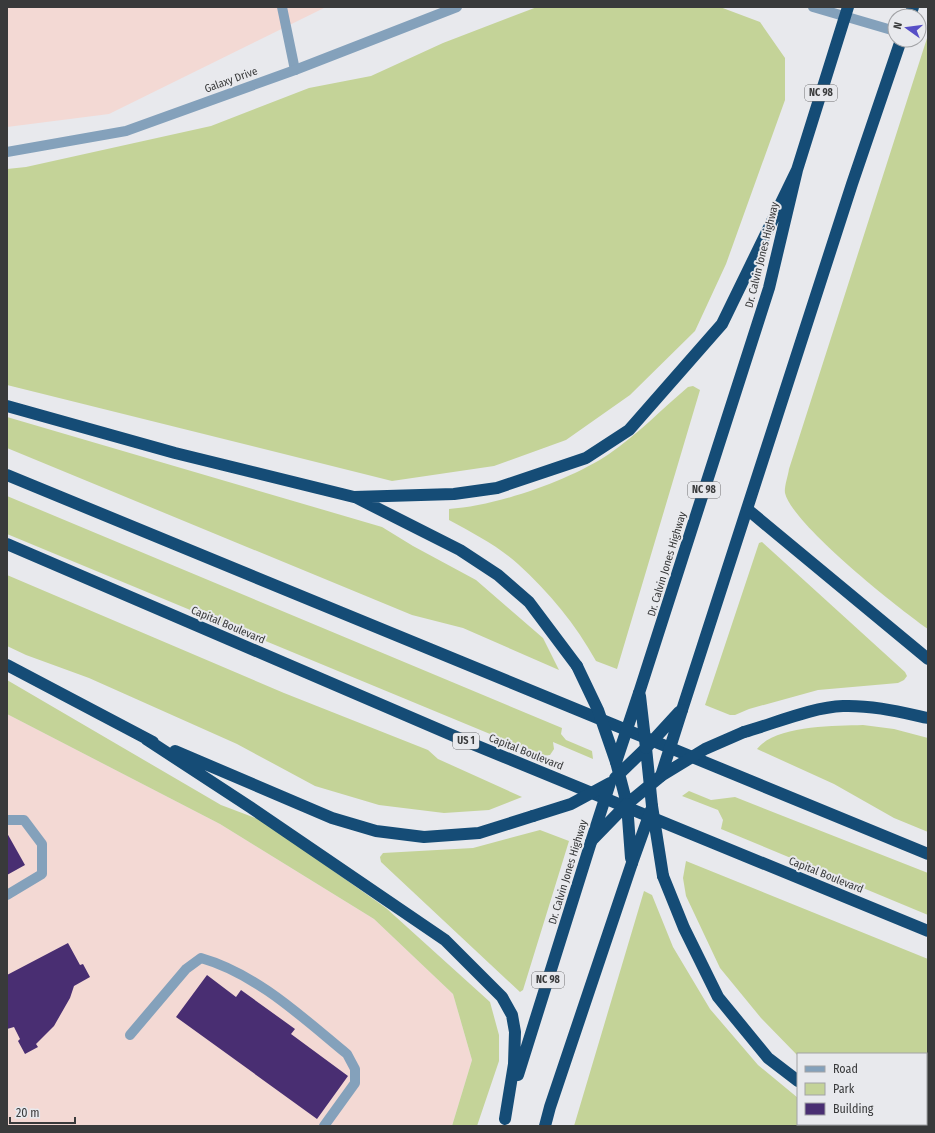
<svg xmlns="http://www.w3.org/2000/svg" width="935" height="1133" viewBox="0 0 935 1133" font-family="'Fira Sans Condensed',sans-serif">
<rect width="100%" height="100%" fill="#e8e9ed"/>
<path fill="#f3d9d4" d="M7,7H326L109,114L7,127Z
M7,714L220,824L374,919L453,994L472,1060L452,1126H7Z"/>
<path fill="#c4d398" d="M537,7H720L760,22L785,58V100L726,264L695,331L630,395L566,440L494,466L392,481L7,385V169L26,167L211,126L309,88L371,76L443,43Z
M928,35V629C899,609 792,524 785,493C784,487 788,476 789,469Z
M693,386L700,390L617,669L596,661C576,625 549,592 518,564C498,546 473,533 449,520V509C496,506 569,481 609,454C637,435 662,409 688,387Z
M7,417L382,527L413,546L476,580L543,638L559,670L463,628L412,615L7,448Z
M7,496L562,728L561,734L566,740L592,751L593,759L553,742L554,749L550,755L543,756L7,534Z
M762,542L905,672L907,676L904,680L898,683L818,690L749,709L735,715H730L705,705L759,543Z
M7,575L284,693L428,750L438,759L522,797L489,810L444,813L379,805L315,786L237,744L89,678L26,655L7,646Z
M7,680L221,805L263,821L386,908L490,1002L499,1035V1061L477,1126H452L472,1060L453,994L374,919L220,824L7,714Z
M863,725L894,729L928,738V832L894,818L834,784L757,749C776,725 833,726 863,725Z
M689,791L711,800L735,797L928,873V915L721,829L723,820L718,810L682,796Z
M540,830L569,841L523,990L520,992L381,862L380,857L383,853L473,848Z
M686,861L928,959V1123L926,1122V1054H798V1056L761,1018L720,968L686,896L683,878Z
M644,891L652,895L673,947L710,1009L758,1065L798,1098V1124H839L842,1126H574Z"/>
<path fill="#492e72" d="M7,833L25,865L7,875Z
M68,943L80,965L83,964L90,977L74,986L70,998L54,1026L36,1044L38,1047L25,1054L18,1041L20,1039L14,1027L7,1029V975Z
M207,975L236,997L241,990L295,1029L291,1034L348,1076L317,1119L176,1017Z"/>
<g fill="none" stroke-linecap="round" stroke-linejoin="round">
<path stroke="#84a1bb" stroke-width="10" d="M282,7L295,70
M7,820H24L42,844V874L7,895
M130,1035L186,969L201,958C257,974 303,1018 347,1054L355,1069V1083L324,1126"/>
<path stroke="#84a1bb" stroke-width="10" d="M813,7L895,31
M7,152L126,131L295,70L457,7"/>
<path stroke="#154c76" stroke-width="12" d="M910,16L913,7
M7,406L175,453L354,497L454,494L497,488L586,458L629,430L722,324L797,170
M7,475L928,854
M357,498L460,550L498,575L529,602L577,666
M747,509L928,659
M7,544L475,745L928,931
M7,665L153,742
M639,693L769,288L797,170L848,7
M682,710L852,184L901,40
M744,732C773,724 813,707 843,706C872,705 900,712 928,718
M146,739L250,807L445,940L502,997L512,1015L515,1032L514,1064L505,1119
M646,748L652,806
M175,751L332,818L376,831L424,837L479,833L533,816
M616,762L627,804L661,776
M615,778L646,748
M663,876L684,928L718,997L768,1058L798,1081
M518,1075L591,842
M870,1124L875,1126
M545,1126L550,1107L632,863"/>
<path stroke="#154c76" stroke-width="12" d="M577,666L598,710L616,762
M640,696L646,748
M646,748L679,712
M616,762L639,693
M661,776L705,749L744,732
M661,776L682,710
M627,804L631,858
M652,806L663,876
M533,816L571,804L610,783
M593,839L627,804
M591,842L610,783
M632,863L651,810"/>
</g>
<g text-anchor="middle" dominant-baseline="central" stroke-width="4" stroke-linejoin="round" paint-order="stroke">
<g fill="#e8e9ed" stroke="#6e6e70" stroke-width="1">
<rect x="805" y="85" width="32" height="16" rx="3"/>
<rect x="688" y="482" width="32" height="16" rx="3"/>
<rect x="453" y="733" width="26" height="16" rx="3"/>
<rect x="532" y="972" width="32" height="16" rx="3"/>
</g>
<g font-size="10" font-weight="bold" fill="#393a3b">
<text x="821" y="93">NC 98</text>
<text x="704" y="490">NC 98</text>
<text x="466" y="741">US 1</text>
<text x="548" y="980">NC 98</text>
</g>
<g font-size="11" fill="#393a3b" stroke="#e8e9ed">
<text transform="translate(231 80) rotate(-20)">Galaxy Drive</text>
<text transform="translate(762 255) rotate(-76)">Dr. Calvin Jones Highway</text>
<text transform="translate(667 564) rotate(-73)">Dr. Calvin Jones Highway</text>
<text transform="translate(228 625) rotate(23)">Capital Boulevard</text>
<text transform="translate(526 752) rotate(22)">Capital Boulevard</text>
<text transform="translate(568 872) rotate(-73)">Dr. Calvin Jones Highway</text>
<text transform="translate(826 875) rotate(22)">Capital Boulevard</text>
</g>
</g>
<rect width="935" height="1133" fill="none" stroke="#393a3b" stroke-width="16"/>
<rect x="797" y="1053" width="130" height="72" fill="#e8e9ed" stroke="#a2a3a6"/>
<rect x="805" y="1066" width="20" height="6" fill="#84a1bb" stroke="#a2a3a6"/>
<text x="833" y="1073" font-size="12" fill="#393a3b">Road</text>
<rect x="805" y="1083" width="20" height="12" fill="#c4d398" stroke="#a2a3a6"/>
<text x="833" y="1093" font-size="12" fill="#393a3b">Park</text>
<rect x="805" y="1103" width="20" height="12" fill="#492e72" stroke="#a2a3a6"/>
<text x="833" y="1113" font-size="12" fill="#393a3b">Building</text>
<g transform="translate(907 28) rotate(284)"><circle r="19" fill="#e8e9ed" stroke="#a2a3a6"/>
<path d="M0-3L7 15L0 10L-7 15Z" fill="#564ec6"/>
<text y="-6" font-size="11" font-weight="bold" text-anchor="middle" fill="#393a3b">N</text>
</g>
<path d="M10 1117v6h65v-6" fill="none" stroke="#393a3b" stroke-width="2"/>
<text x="16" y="1117" font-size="12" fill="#393a3b" stroke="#e8e9ed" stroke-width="3" paint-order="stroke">20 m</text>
</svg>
